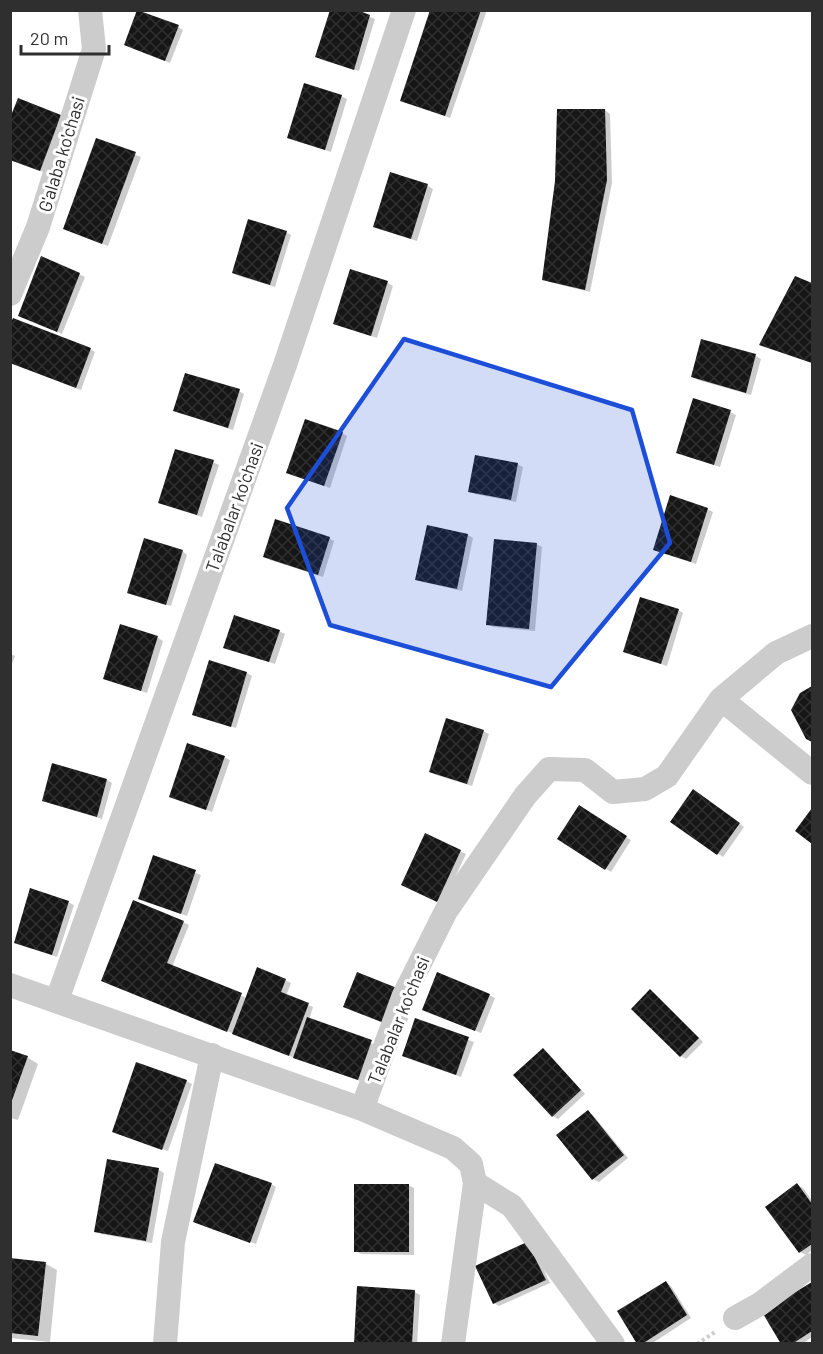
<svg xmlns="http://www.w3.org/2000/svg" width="823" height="1354" viewBox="0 0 823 1354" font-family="Barlow,sans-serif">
<defs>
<pattern id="building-cross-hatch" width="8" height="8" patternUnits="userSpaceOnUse" patternTransform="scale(1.5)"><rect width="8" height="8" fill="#161616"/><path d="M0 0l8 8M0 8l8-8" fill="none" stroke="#303030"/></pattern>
</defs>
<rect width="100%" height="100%" fill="#fff"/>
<path fill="#0003" d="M352,10L375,19L359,71L322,60L317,57Z
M432,10H487L450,118L401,100Z
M178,27L183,30L170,63L131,48Z
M341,96L347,99L331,152L294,140Z
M605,110L610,114L612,183L590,292L549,282L543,279Z
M61,116L46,173L10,160Z
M97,140L141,157L108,246L70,231Z
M391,174L428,186L433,189L417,241L380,229Z
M286,232L291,235L275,287L239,276L233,273Z
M351,271L388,283L393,286L377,338L340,326L335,323Z
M79,274L85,277L62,334L25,318Z
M795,278L812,284V363L766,347L761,345Z
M702,340L756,356L761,359L751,395L698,380L692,376Z
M90,349L95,352L81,390L10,363Z
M239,391L244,394L233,430L180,413L175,410Z
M730,412L736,415L720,467L683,455L678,452Z
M342,433L347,436L330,488L293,475Z
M213,462L219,465L202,517L165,505L160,502Z
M517,464L523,467L516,502L475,494L470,491Z
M707,509L713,512L696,564L660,552L654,549Z
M429,526L468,535L473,538L462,591L423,582L417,579Z
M329,538L334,541L323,577L270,560L265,556Z
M536,544L542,547L535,631L493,627L488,624Z
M182,551L187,555L171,606L134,595Z
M678,610L683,613L667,666L630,654Z
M121,626L158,638L163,641L147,693L110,681L105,678Z
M279,631L285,634L275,664L231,650Z
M10,654L15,656L10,669Z
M210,662L247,673L252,676L236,728L199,717Z
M812,688V741L807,738L801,694Z
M483,731L489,734L472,786L436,775L430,772Z
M224,757L230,760L212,812L176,799Z
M107,780L112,783L102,819L49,803L43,800Z
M699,794L744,827L723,857L672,822Z
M579,807L631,840L611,872L559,838Z
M426,835L466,854L443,903L408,887Z
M154,857L201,875L187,916L145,901Z
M68,902L74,905L57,957L21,945L15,942Z
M183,922L189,925L172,967L247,998L285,980L291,983L286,996L313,1007L309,1020L376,1045L363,1082L300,1060L108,984Z
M650,991L655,994L703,1042L686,1059L681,1056Z
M489,995L495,998L481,1033L429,1012Z
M416,1020L474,1042L461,1077L409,1058Z
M543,1050L548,1053L585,1094L558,1119L553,1116Z
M10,1051L27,1057L38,1064L18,1120L10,1118Z
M186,1081L192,1084L168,1151L119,1134Z
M588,1112L593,1115L628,1158L599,1182L593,1179Z
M159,1170L164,1173L152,1243L101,1234L96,1231Z
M271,1184L276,1187L256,1244L201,1224Z
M408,1185L414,1188V1255L361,1254L356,1251Z
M797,1185L803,1188L812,1201V1250L806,1255L800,1252Z
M533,1246L550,1283L499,1306L494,1303Z
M10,1260L46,1264L57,1270L50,1342L10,1338Z
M666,1283L671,1286L691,1318L651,1344H639Z
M812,1284V1337L802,1344H783Z
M415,1292L420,1295L417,1344H355Z"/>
<path fill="url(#building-cross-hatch)" d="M137,10L179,25L165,61L124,45Z
M330,10H357L370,15L354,70L315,57Z
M430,10H481L445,116L400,101Z
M304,83L342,95L325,150L287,138Z
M18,98L61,115L40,171L10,160V118Z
M557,109H605L607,180L585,290L542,280L555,181Z
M96,138L136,152L102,244L63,229Z
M390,172L428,184L411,239L373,227Z
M248,219L287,231L270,285L232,273Z
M41,256L80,273L57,332L18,316Z
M350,269L388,281L371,336L333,324Z
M795,276L812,283V363L759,345Z
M13,318L91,348L76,388L10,363V325Z
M701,339L756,354L746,393L691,377Z
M185,373L240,389L228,428L173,411Z
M693,398L731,410L714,465L676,453Z
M305,419L343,432L324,486L286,473Z
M175,449L214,460L197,515L158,503Z
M475,455L518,463L511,500L468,492Z
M670,495L708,508L691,562L653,550Z
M275,519L330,537L318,575L263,557Z
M427,525L468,534L457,589L415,580Z
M144,538L183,550L166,605L127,593Z
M494,539L537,543L529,629L486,625Z
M640,597L679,609L661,664L623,652Z
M234,615L280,630L269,662L223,648Z
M120,624L158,636L141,691L103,679Z
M209,660L247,672L231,727L192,715Z
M812,686V742L806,739L791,710L800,693Z
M446,718L484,730L467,784L429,772Z
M187,743L225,756L206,810L169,797Z
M52,763L107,779L97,817L42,801Z
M693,789L740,823L717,855L670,822Z
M579,805L627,836L605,870L557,839Z
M812,808V844L795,831Z
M425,833L461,850L437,902L401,885Z
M153,855L196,870L181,914L138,899Z
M30,888L69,901L52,955L14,943Z
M133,900L184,921L167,963L242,993L227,1032L101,981Z
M257,967L286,979L281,992L309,1003L289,1056L232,1034Z
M357,972L397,988L384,1023L343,1007Z
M437,972L490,994L475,1031L422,1010Z
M650,989L699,1038L680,1057L631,1009Z
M307,1017L372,1040L358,1080L293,1058Z
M415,1018L469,1037L456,1075L402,1056Z
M543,1048L581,1090L552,1117L513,1075Z
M10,1050L28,1056L11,1103H10Z
M136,1062L187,1080L162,1150L112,1132Z
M588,1110L624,1155L592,1180L556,1135Z
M107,1159L159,1168L146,1241L94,1232Z
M215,1163L272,1183L250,1243L193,1222Z
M797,1183L812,1204V1244L799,1253L765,1207Z
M354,1184H409V1252H354Z
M527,1242L546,1280L493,1304L475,1266Z
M10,1258L46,1262L38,1336L10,1333Z
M666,1281L687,1315L642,1344H637L617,1311Z
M812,1282V1331L792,1344H781L762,1312Z
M357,1286L415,1290L412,1344H354Z"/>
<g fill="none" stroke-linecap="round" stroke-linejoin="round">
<path stroke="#ccc" stroke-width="4" stroke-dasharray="3 3" stroke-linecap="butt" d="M697,1344L715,1332"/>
<path stroke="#ccc" stroke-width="24" d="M10,294L38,227L94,49L90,10
M721,699L776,653L812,636
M10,985L362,1109L453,1148L471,1164L475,1183L453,1344
M57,1000L285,365L404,10
M362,1109L404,995L446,911L525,796L549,769L585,770L613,792L645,789L667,776L721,699L812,773
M475,1183L512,1206L613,1344
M735,1318L760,1304L812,1265
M165,1344L173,1242L212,1055"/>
</g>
<path fill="#1d4ed8" fill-opacity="0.2" stroke="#1d4ed8" stroke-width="4.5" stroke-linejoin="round" d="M404,339L632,410L670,543L551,687L330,625L287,508Z"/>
<g text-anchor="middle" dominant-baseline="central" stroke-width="6" stroke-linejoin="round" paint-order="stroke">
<g font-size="18" fill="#2f2f2f" stroke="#fff">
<text transform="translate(61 154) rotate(-73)">G'alaba ko'chasi</text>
<text transform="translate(234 507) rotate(-70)">Talabalar ko'chasi</text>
<text transform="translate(398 1020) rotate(-68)">Talabalar ko'chasi</text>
</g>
</g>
<rect width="823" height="1354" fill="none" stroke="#2f2f2f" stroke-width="24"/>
<path d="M21 45v9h88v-9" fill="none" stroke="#2f2f2f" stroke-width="3"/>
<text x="30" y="45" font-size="18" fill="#2f2f2f" stroke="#ffffff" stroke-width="4.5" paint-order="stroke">20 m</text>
</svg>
